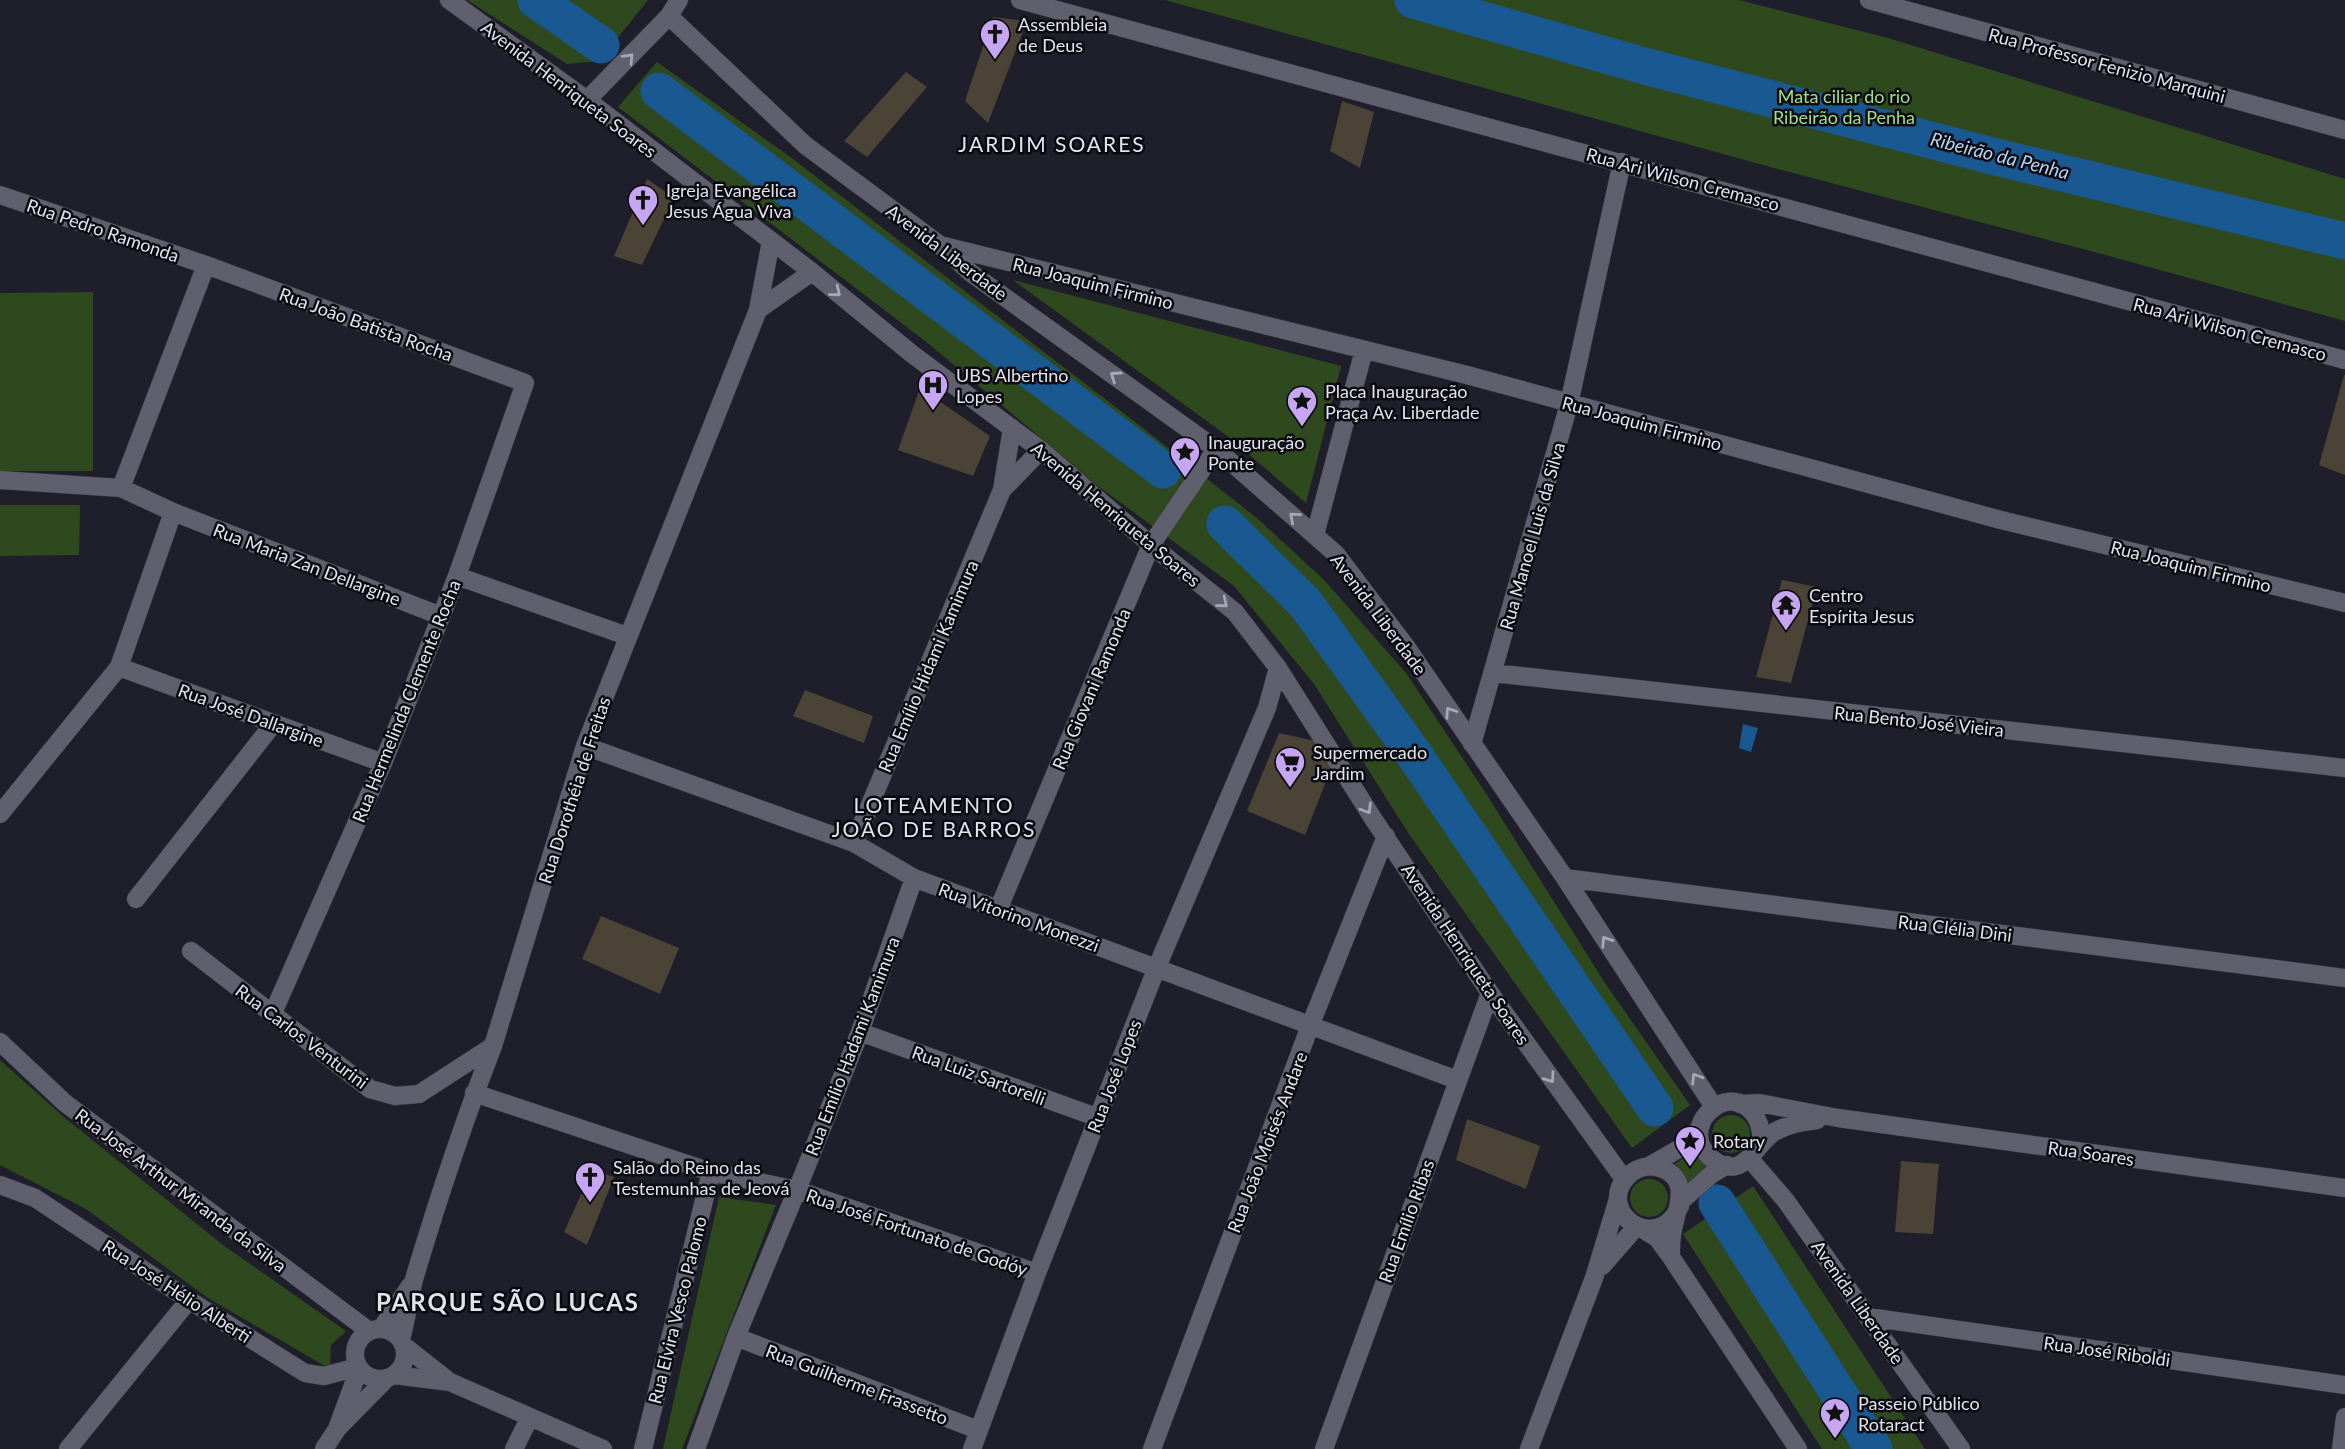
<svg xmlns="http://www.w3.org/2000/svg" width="2345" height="1449" viewBox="0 0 2345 1449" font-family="Lato,sans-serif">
<rect width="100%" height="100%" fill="#1f1f2b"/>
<path fill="#2f491e" d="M467,0H648L599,61L567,64Z
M1165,0H1739L1888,38L2345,179V321L2102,254L1774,168Z
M657,62L789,156L1139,425L1258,519L1325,581L1406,673L1485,792L1605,983L1690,1105L1632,1148L1409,834L1314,684L1234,586L1098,486L929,344L618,107Z
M1013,280L1341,366L1306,503L1226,435Z
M93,292V471H0V293Z
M0,505H80L79,555L0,556Z
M0,1060L65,1118L223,1245L346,1331L331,1345L330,1369L208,1298L86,1209L0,1165Z
M1712 1134a19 19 0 1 1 38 0a19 19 0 1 1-38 0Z
M1695,1149L1710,1169L1688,1186L1672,1166Z
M1630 1198a19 19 0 1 1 38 0a19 19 0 1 1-38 0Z
M1753,1186L1925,1449H1822L1683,1234Z
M719,1197L776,1205L682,1449H663Z"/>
<path fill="#195891" d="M1743,724L1758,728L1751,752L1739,748Z"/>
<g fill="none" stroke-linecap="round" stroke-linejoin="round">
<path stroke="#195891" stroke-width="37" d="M536,0L601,45
M1413,0L1648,67L1992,156L2345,241
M659,91L1163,470
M1225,524L1306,604L1411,750L1655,1108
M1717,1203L1874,1449"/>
</g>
<path fill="#4b4336" d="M993,17L1027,21L988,123L965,101Z
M906,72L927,87L867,157L844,141Z
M1342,101L1374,112L1360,168L1330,151Z
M647,179L674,198L642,265L614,256Z
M2344,375H2345V475L2319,465Z
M920,388L990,436L973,476L898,450Z
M1782,580L1817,587L1791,683L1756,677Z
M805,690L873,716L864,743L793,716Z
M1279,733L1315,741L1332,766L1305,835L1247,811Z
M601,916L679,948L660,994L582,959Z
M1467,1119L1540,1146L1526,1189L1456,1160Z
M1901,1161L1939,1164L1933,1234L1895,1232Z
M592,1170L614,1177L587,1245L564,1232Z"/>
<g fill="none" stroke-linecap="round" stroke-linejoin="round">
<g stroke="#393943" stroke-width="19">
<path id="minor" d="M449,0L587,100L812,272L912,354L1041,450L1151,545L1235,612L1278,668L1374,820L1490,993L1624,1179
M1020,0L2345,360
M1869,0L2345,130
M669,16L805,145L940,245L971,273L1216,449L1336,554L1407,648L1565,878L1714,1107
M587,100L669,16L679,0
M0,195L206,265L525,383L457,576L383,763L273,1013
M944,246L1467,375L2001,520L2345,603
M758,310L812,272
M0,480L121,488L173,512L441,616
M121,488L206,265
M1002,490L1041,450
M1315,535L1364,350
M457,576L627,636
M119,667L383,763
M1494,673L2345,768
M1472,744L1569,404L1622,162
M585,746L854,843L914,878L1457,1080
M0,814L119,667L173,512
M854,843L1002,490L1012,428
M1565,878L2345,978
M136,899L274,723
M998,910L1151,545L1216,449
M191,951L370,1089L395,1096L419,1094L493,1046
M860,1032L1099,1118
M0,1042L65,1103L369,1331
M474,1093L711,1172L797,1190L1037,1273
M1740,1104L1759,1103L1838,1118L2345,1188
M1761,1143C1765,1113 1735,1087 1710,1111C1703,1117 1699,1125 1699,1135C1699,1144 1704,1152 1711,1158C1744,1185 1755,1142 1776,1131C1789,1124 1802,1122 1817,1120
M1750,1159L1786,1201L1961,1449
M1649,1166L1689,1143L1701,1125
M0,1185L35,1198L189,1300L305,1373L324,1376L358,1367
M1681,1201L1712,1174L1727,1165
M1641,1228L1657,1238L1671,1257L1798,1449
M1671,1257C1671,1250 1671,1242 1672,1235C1675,1211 1695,1176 1656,1167C1645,1165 1634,1169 1627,1177C1595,1211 1656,1257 1680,1206
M1602,1266L1637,1226
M1868,1317L2345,1385
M355 1354a25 25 0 1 1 50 0a25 25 0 1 1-50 0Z
M381,1329L410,1286
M736,1337L978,1430
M401,1339C407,1318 409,1297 415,1276C438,1199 464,1121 493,1046L585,746L758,310L771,241
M403,1345L450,1382L603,1449
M394,1375L450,1382
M338,1426L359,1369
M68,1449L189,1300
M324,1449L337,1429L387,1378
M514,1449L530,1417
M643,1449L711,1172
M696,1449L736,1337L797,1190L860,1032L914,878
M972,1449L1037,1273L1157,967L1267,708L1278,668
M1152,1449L1310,1026L1386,836
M1324,1449L1490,993
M1529,1449L1594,1278L1618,1199
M2341,1449L2345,1417"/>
</g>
<use href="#minor" stroke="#5f5f6e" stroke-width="18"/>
</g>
<defs><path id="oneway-chevron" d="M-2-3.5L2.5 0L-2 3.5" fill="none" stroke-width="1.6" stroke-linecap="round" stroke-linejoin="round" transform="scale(1.75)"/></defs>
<g stroke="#a7a8b3">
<use href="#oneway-chevron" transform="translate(629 58) rotate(-46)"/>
<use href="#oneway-chevron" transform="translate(836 292) rotate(39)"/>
<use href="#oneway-chevron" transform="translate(1115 376) rotate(-145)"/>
<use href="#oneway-chevron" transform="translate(1294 517) rotate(-139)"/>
<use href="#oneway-chevron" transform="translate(1223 603) rotate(39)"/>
<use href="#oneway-chevron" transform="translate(1450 712) rotate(-124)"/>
<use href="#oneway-chevron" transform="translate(1367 809) rotate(58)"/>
<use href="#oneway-chevron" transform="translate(1606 941) rotate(-123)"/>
<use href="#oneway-chevron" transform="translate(1550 1078) rotate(55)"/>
<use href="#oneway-chevron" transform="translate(1696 1078) rotate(-122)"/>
</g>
<defs>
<g id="church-pin" transform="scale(1.575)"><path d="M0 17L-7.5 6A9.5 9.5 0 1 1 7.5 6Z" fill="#c6a6f0" stroke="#09090f"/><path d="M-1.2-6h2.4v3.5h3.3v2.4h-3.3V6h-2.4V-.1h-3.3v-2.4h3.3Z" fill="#111"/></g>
<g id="hospital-pin" transform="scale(1.575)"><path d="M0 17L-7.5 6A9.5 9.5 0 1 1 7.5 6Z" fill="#c6a6f0" stroke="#09090f"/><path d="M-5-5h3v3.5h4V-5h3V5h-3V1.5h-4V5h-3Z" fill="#111"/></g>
<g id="sight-pin" transform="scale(1.575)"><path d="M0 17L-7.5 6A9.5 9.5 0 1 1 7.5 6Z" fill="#c6a6f0" stroke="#09090f"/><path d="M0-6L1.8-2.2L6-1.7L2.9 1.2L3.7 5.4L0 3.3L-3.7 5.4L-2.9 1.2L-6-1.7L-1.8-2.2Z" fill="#111"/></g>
<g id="temple-pin" transform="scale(1.575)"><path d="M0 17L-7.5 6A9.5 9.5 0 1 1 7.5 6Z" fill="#c6a6f0" stroke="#09090f"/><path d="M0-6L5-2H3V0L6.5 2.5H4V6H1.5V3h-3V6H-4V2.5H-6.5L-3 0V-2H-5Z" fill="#111"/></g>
<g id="supermarket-pin" transform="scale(1.575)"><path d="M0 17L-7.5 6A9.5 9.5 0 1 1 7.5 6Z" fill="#c6a6f0" stroke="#09090f"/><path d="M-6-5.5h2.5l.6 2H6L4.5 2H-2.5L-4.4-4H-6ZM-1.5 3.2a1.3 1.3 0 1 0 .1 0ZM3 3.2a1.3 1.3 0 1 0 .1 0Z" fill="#111"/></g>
</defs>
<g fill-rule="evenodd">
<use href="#church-pin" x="995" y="34"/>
<use href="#church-pin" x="643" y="200"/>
<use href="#hospital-pin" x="933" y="385"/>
<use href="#sight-pin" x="1302" y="401"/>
<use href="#sight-pin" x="1185" y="452"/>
<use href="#temple-pin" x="1786" y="605"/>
<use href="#supermarket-pin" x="1290" y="762"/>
<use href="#sight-pin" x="1690" y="1141"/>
<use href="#church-pin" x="590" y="1177"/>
<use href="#sight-pin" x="1835" y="1413"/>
</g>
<g text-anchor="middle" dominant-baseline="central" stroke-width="5" stroke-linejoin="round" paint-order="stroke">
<g font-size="18" fill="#e2e3eb" stroke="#09090f" text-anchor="start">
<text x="1018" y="24">Assembleia<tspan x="1018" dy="21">de Deus</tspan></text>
<text x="666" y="190">Igreja Evangélica<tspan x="666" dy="21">Jesus Água Viva</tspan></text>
<text x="956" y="375">UBS Albertino<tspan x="956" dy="21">Lopes</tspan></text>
<text x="1325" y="391">Placa Inauguração<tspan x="1325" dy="21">Praça Av. Liberdade</tspan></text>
<text x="1208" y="442">Inauguração<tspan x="1208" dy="21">Ponte</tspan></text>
<text x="1809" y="595">Centro<tspan x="1809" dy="21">Espírita Jesus</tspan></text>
<text x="1313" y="752">Supermercado<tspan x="1313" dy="21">Jardim</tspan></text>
<text x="1713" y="1141">Rotary</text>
<text x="613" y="1167">Salão do Reino das<tspan x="613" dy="21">Testemunhas de Jeová</tspan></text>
<text x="1858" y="1403">Passeio Público<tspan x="1858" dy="21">Rotaract</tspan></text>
</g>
<g font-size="18" fill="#e2e3eb" stroke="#09090f">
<text transform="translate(2107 65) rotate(15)">Rua Professor Fenizio Marquini</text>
<text transform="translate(569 89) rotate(37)">Avenida Henriqueta Soares</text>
<text transform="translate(1683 179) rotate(15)">Rua Ari Wilson Cremasco</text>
<text transform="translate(103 230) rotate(19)">Rua Pedro Ramonda</text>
<text transform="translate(947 252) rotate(37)">Avenida Liberdade</text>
<text transform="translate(1093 283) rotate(14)">Rua Joaquim Firmino</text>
<text transform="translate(366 324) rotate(20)">Rua João Batista Rocha</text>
<text transform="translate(2230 329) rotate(15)">Rua Ari Wilson Cremasco</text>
<text transform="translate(1642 423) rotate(15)">Rua Joaquim Firmino</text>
<text transform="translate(1116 514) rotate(40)">Avenida Henriqueta Soares</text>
<text transform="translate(1532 536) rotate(-74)">Rua Manoel Luis da Silva</text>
<text transform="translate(307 564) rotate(21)">Rua Maria Zan Dellargine</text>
<text transform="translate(2191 566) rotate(14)">Rua Joaquim Firmino</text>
<text transform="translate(1379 614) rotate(53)">Avenida Liberdade</text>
<text transform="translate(928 666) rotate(-67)">Rua Emílio Hidami Kamimura</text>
<text transform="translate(1091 689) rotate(-67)">Rua Giovani Ramonda</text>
<text transform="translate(406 701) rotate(-68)">Rua Hermelinda Clemente Rocha</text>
<text transform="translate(251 715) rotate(20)">Rua José Dallargine</text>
<text transform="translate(1919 721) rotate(6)">Rua Bento José Vieira</text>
<text transform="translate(574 790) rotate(-72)">Rua Dorothéia de Freitas</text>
<text transform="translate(1019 917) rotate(20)">Rua Vitorino Monezzi</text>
<text transform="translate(1955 928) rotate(7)">Rua Clélia Dini</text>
<text transform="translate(1466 954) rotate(56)">Avenida Henriqueta Soares</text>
<text transform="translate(302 1036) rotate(37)">Rua Carlos Venturini</text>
<text transform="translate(852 1046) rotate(-69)">Rua Emílio Hadami Kamimura</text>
<text transform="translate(979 1075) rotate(20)">Rua Luiz Sartorelli</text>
<text transform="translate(1114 1076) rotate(-69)">Rua José Lopes</text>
<text transform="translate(1267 1142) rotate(-69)">Rua João Moisés Andare</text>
<text transform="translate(2091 1153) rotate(8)">Rua Soares</text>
<text transform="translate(181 1190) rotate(37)">Rua José Arthur Miranda da Silva</text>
<text transform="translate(1406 1221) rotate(-70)">Rua Emílio Ribas</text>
<text transform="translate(917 1232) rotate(19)">Rua José Fortunato de Godóy</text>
<text transform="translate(177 1291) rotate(33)">Rua José Hélio Alberti</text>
<text transform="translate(1858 1302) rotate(55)">Avenida Liberdade</text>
<text transform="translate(677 1310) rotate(-76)">Rua Elvira Vesco Palomo</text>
<text transform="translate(2107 1351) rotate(8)">Rua José Riboldi</text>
<text transform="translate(857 1384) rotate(21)">Rua Guilherme Frassetto</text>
</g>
<g font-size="18" fill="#a2e07e" stroke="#09090f">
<text x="1844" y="96">Mata ciliar do rio<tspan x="1844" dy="21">Ribeirão da Penha</tspan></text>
</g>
<g font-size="19" font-style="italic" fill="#b4d3f4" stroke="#09090f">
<text transform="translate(2000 155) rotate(14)">Ribeirão da Penha</text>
</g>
<g font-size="21" letter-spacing="2" fill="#e2e3eb" stroke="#09090f">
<text x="1052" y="143">JARDIM SOARES</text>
<text x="934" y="804">LOTEAMENTO<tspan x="934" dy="24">JOÃO DE BARROS</tspan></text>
</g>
<g font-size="24" font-weight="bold" letter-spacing="2" fill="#e2e3eb" stroke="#09090f">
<text x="508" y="1301">PARQUE SÃO LUCAS</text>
</g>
</g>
</svg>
